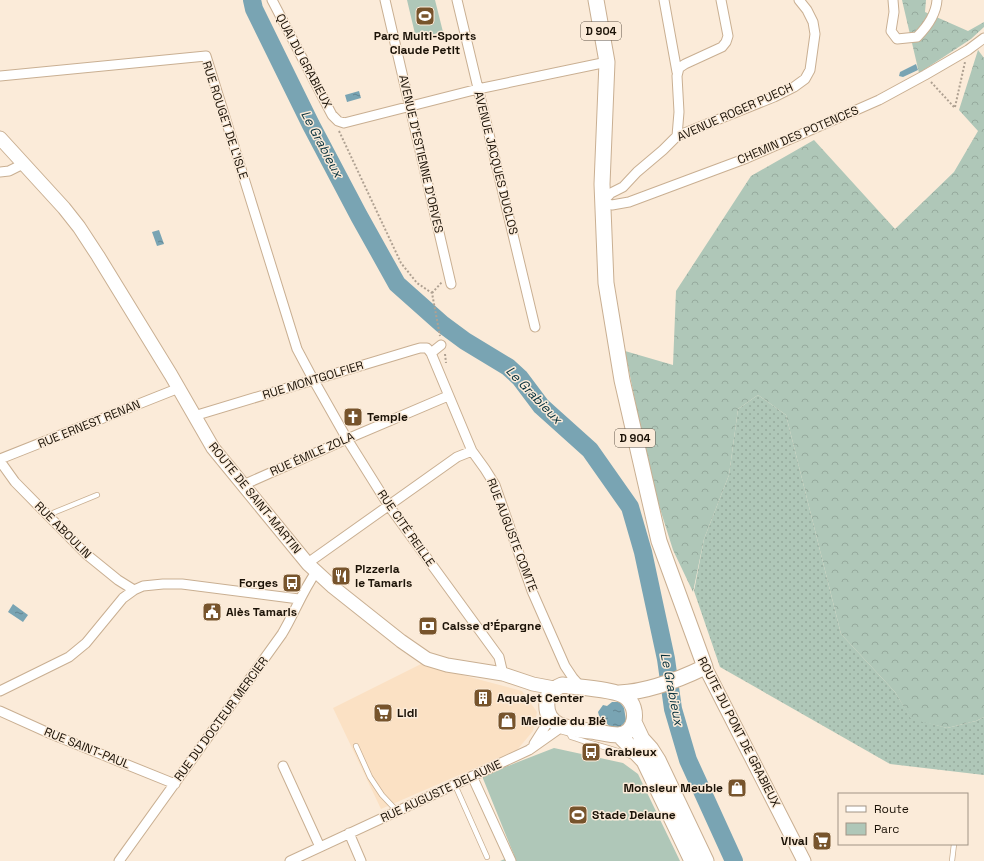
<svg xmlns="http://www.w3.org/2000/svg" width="984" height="861" viewBox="0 0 984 861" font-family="'Space Grotesk',sans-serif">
<defs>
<pattern id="grass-dots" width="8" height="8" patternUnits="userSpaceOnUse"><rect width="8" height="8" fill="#afc7b8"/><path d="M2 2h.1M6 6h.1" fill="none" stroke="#96aa9d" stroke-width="1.8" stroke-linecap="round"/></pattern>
<pattern id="forest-crowns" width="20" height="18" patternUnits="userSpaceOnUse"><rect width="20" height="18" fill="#afc7b8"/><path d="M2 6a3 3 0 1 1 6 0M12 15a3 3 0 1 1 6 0" fill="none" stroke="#96aa9d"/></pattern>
<pattern id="water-ripples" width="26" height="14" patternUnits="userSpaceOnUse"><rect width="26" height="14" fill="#79a4b3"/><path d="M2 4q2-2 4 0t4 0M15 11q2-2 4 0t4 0" fill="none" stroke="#628490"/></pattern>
</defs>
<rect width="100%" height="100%" fill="#fbebd9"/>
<path fill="#fbe1c4" d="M421,664L522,691L537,712L533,731L517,750L381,809L333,708Z"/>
<path fill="url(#grass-dots)" d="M758,395L786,415L841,634L895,692L911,718L947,728L976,721L984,717V775L890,764L720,667L694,591L704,539L729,475L738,409Z"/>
<path fill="url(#forest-crowns)" d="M902,0H926L925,12L968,31L984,22V27L971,39L919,73Z
M978,50L984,58V717L976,721L947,728L911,719L895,692L841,634L786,415L758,395L738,409L729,475L704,539L693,592L673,550L651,480L625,351L673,365L676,291L751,176L814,140L895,229L954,172L978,131L959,110Z"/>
<path fill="#afc7b8" d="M407,0H435L443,32L416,38Z
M554,748L623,763L638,774L680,861H500L514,855L482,776Z"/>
<path fill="url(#water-ripples)" d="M916,64L918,70L903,77L899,76L900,72Z
M359,91L361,98L347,102L345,95Z
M159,230L164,244L157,246L152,232Z
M13,604L28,615L23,622L8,612Z
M612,702H620L624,708L626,720C622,728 617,729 609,726L604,720L600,719L598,712L603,705L607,706Z"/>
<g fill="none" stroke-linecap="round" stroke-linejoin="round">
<path stroke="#79a4b3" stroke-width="18" d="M252,0L254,9L311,125L359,216L397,284L442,324L465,341L508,367L520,378L541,406L590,450L630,507L643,552L666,659L673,709L688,760L734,861"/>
<g stroke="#c9af92" stroke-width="6">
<path id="lane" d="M48,515L97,495
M568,731L571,737C591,744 612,748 631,756
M356,746L370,777L382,795L397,811
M455,785L487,857
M952,861L954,844"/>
</g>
<g stroke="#c9af92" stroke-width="11">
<path id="street" d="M272,0L332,115L338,121L344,123L478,89L607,62
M385,0L451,284
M457,0L535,327
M664,0L677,72
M799,0L807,10L813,22L815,34L810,70L805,79L794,87L774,97L677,136L663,150L637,172L623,187L611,193L602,202L612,205L629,202L747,158L879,100L925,75L968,50L984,38
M893,0L894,12L891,31L897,39L917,37C927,27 936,15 937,0
M0,76L206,56L297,349L313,379L347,439L389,506L499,657L503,674
M677,136L679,112L677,76L679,68L685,64L722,47L726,42L728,36L721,0
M0,172L9,171L23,164
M431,353L441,345
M194,416L413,350L420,348H427L431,353L472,451L485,469L495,485L532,591L565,666L573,678L582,688
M0,459L179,388
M0,461L15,482L86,554L118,580L134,590
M243,485L347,439L448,396
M308,564L312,560L457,457L472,451
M0,691L69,657L86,643L123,598L134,590L143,586L163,584H182L299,599
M0,711L51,734L175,784
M534,744L546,725L548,715
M283,766L320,847
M472,776L511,861
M349,833L361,861
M119,861L282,634C294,614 302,592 316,572
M290,861L529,750L563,726"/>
</g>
<g stroke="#c9af92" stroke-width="15">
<path id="secondary" d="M0,138L64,208L79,227L98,256L171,375L213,448L308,564L333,587L401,641L427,659L447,665L503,674L533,684L554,688
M705,667L804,861"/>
</g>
<g stroke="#c9af92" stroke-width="17">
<path id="primary" d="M596,0L607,62L602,184L606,283L622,380L659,541L705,667C678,680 648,692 619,693
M562,685C575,687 619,689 627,698C639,708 637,734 618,735C611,735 603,733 597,732C576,729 544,730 547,702C547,693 555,688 562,685Z
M634,722L642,739L651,749L658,760L706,861
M619,735L644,761L692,861"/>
</g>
<path stroke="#afa192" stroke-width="2" stroke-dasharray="2 2" stroke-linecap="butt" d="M931,82L954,107
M955,107L965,62
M339,131L401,263L417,283L432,293L440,336
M432,293L442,282
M445,354L446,363"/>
<use href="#lane" stroke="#fff" stroke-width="4.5"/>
<use href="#street" stroke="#fff" stroke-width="9"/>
<use href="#secondary" stroke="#fff" stroke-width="13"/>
<use href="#primary" stroke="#fff" stroke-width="15"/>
</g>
<defs>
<g id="stadium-square" transform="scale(1)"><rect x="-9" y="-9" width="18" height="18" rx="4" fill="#77542c" stroke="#fbebd9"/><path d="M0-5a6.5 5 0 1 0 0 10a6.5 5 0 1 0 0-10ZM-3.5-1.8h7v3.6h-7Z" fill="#fff"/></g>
<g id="church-square" transform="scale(1)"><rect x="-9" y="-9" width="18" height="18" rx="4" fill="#77542c" stroke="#fbebd9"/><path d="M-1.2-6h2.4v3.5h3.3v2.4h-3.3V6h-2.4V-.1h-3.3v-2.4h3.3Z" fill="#fff"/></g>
<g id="restaurant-square" transform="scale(1)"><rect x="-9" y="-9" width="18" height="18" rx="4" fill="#77542c" stroke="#fbebd9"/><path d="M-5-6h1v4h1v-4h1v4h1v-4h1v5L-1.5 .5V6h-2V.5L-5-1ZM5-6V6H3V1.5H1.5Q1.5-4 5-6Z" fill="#fff"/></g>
<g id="bus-square" transform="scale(1)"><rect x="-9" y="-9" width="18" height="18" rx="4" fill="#77542c" stroke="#fbebd9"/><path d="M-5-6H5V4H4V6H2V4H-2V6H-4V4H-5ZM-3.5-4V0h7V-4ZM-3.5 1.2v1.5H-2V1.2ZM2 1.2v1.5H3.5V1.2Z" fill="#fff"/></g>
<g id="civic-square" transform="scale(1)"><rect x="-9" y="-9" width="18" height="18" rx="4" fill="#77542c" stroke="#fbebd9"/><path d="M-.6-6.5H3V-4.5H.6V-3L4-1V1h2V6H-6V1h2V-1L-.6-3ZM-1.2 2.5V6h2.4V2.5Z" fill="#fff"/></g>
<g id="bank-square" transform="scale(1)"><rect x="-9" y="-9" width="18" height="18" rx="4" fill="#77542c" stroke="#fbebd9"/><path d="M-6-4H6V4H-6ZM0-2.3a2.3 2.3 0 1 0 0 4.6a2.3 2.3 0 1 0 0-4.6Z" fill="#fff"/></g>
<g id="building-square" transform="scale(1)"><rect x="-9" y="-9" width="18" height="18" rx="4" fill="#77542c" stroke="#fbebd9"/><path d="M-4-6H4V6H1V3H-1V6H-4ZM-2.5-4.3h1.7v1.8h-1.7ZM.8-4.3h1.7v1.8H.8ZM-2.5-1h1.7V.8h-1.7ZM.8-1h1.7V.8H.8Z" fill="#fff"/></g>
<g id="supermarket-square" transform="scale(1)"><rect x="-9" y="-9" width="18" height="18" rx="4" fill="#77542c" stroke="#fbebd9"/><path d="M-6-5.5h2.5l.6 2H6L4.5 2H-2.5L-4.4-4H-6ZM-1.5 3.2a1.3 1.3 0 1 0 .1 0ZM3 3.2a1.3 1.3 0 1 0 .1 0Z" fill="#fff"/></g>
<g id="shop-square" transform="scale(1)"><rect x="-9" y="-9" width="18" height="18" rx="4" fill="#77542c" stroke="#fbebd9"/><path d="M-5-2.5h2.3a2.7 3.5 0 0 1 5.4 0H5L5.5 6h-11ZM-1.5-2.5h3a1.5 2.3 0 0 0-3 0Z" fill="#fff"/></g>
</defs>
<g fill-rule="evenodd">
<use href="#stadium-square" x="425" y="16"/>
<use href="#church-square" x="353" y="417"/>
<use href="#restaurant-square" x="341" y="576"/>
<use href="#bus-square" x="292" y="583"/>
<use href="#civic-square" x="212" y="612"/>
<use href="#bank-square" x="428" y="626"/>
<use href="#building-square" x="483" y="698"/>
<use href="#supermarket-square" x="383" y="713"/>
<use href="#shop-square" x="507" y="721"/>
<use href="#bus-square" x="591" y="752"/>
<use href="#shop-square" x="737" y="788"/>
<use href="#stadium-square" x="578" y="815"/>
<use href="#supermarket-square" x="822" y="841"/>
</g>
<g text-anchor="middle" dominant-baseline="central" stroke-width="3" stroke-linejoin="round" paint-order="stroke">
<g fill="#fbebd9" stroke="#5e5346" stroke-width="1">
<rect x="581" y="22" width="40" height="18" rx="3"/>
<rect x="615" y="429" width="40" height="18" rx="3"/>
</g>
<g font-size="11" font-weight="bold" fill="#1b1207">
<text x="601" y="31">D 904</text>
<text x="635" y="438">D 904</text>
</g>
<g font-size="12" font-weight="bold" fill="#1b1207" stroke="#fbebd9" text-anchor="start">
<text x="425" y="36" text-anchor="middle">Parc Multi-Sports<tspan x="425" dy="14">Claude Petit</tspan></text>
<text x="367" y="417">Temple</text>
<text x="355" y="569">Pizzeria<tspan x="355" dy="14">le Tamaris</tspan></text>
<text x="278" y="583" text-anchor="end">Forges</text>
<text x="226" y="612">Alès Tamaris</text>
<text x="442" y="626">Caisse d'Épargne</text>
<text x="497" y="698">Aquajet Center</text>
<text x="397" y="713">Lidl</text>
<text x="521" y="721">Melodie du Blé</text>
<text x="605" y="752">Grabieux</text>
<text x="723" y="788" text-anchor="end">Monsieur Meuble</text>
<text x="592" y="815">Stade Delaune</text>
<text x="808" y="841" text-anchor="end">Vival</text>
</g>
<g font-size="12" fill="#1b1207" stroke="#fbebd9">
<text transform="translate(304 61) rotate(62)">QUAI DU GRABIEUX</text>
<text transform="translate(735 112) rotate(-24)">AVENUE ROGER PUECH</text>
<text transform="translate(225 120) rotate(72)">RUE ROUGET DE L'ISLE</text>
<text transform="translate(798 135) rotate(-23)">CHEMIN DES POTENCES</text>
<text transform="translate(421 154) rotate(77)">AVENUE D'ESTIENNE D'ORVES</text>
<text transform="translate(496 163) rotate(76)">AVENUE JACQUES DUCLOS</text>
<text transform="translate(313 380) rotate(-17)">RUE MONTGOLFIER</text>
<text transform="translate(89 424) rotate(-22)">RUE ERNEST RENAN</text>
<text transform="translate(312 454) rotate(-24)">RUE ÉMILE ZOLA</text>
<text transform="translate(255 498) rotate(51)">ROUTE DE SAINT-MARTIN</text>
<text transform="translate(406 528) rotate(55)">RUE CITÉ REILLE</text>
<text transform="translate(63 530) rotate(45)">RUE ABOULIN</text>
<text transform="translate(512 535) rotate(69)">RUE AUGUSTE COMTE</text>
<text transform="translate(221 719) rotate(-54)">RUE DU DOCTEUR MERCIER</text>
<text transform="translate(739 732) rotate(63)">ROUTE DU PONT DE GRABIEUX</text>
<text transform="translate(87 748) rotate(22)">RUE SAINT-PAUL</text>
<text transform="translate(441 791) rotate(-25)">RUE AUGUSTE DELAUNE</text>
</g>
<g font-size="13" font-style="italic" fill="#05303c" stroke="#fbebd9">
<text transform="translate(322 144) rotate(62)">Le Grabieux</text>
<text transform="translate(534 395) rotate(46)">Le Grabieux</text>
<text transform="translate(672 689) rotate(79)">Le Grabieux</text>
</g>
</g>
<rect x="838" y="793" width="130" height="52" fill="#fbebd9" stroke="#a19485"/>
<rect x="846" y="806" width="20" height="6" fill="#ffffff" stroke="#a19485"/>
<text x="874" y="813" font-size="12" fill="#1b1207">Route</text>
<rect x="846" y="823" width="20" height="12" fill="#afc7b8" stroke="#a19485"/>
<text x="874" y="833" font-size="12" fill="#1b1207">Parc</text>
</svg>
